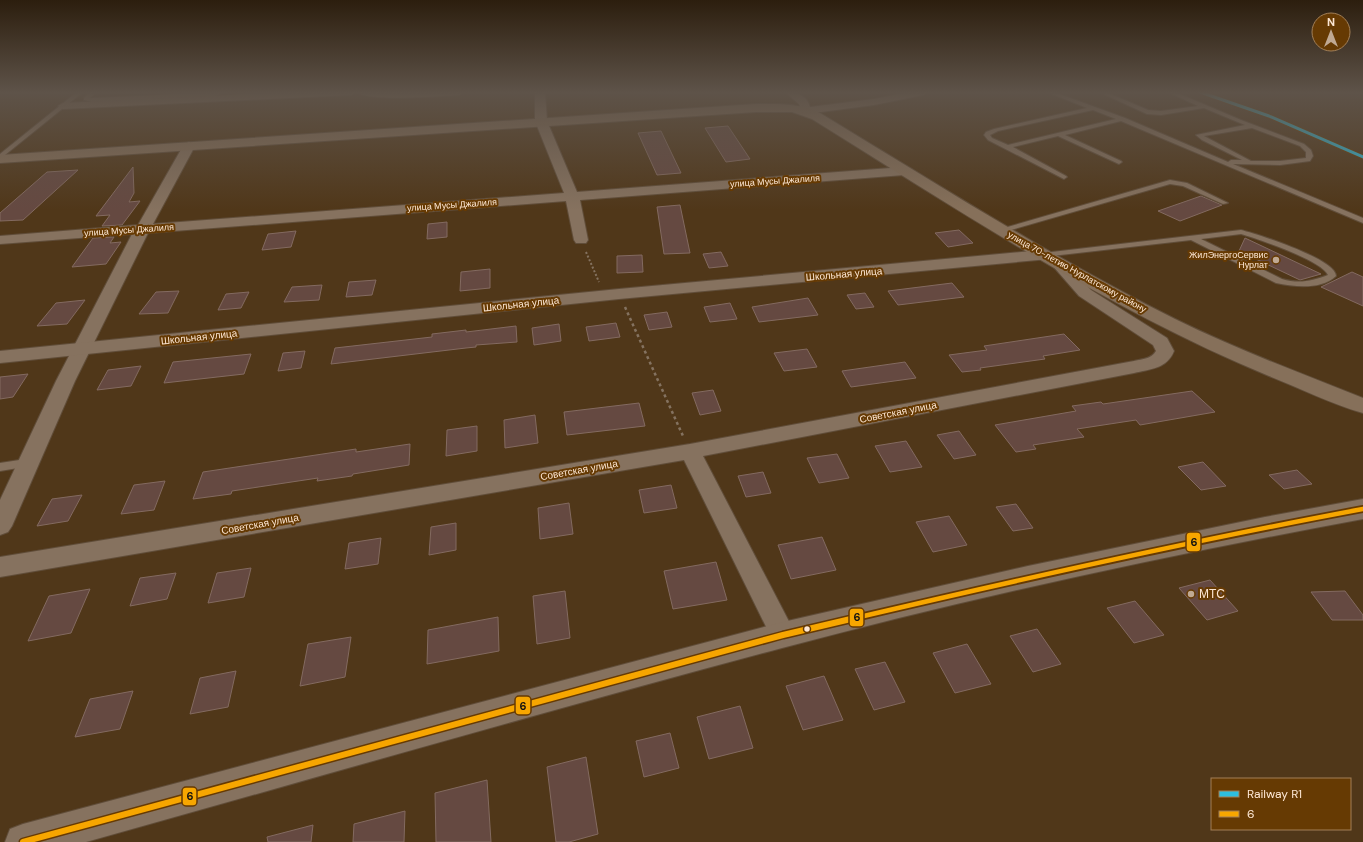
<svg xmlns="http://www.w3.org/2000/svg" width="1363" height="842" viewBox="0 0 1363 842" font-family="'DM Sans',sans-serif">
<rect width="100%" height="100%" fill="#503719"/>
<path fill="#654941" stroke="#836a60" d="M728,126L750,159L726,162L705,128Z
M661,131L681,173L657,175L638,133Z
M133,167L134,193L129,202L140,201L122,225L102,226L110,215L96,216Z
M78,170L23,220L0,221V213L47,172Z
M1201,196L1222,205L1180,221L1158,211Z
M680,205L690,253L664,254L657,207Z
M447,222V237L427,239L428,224Z
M959,230L973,243L948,247L935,233Z
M296,231L291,247L262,250L268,234Z
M114,237L110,243L121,242L106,264L72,267L93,238Z
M1245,238L1321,274L1300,280L1239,251Z
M721,252L728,266L709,268L703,254Z
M642,255L643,272L617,273V256Z
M490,269V288L460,291L461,272Z
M1352,272L1363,277V306L1321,287Z
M376,280L372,295L346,297L349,282Z
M952,283L964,297L898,305L888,291Z
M322,285L319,300L284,302L292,287Z
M179,291L168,313L139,314L156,292Z
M249,292L241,308L218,310L226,294Z
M865,293L874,307L856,309L847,295Z
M808,298L818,315L759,322L752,307Z
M85,300L67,324L37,326L56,303Z
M730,303L737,319L710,322L704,307Z
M667,312L672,327L649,330L644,315Z
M616,323L620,337L589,341L586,327Z
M559,324L561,341L534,345L532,328Z
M516,326L517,342L476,345V347L466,348L331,364L335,348L432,337V334L466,330V332Z
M1064,334L1080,350L1043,356L1045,359L980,368L981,370L962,372L949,355L987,350L984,346Z
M807,349L817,367L784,371L774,353Z
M305,351L301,368L278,371L283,353Z
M251,354L244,374L164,383L173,362Z
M905,362L916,378L851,387L842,371Z
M141,366L131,386L97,390L108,370Z
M28,374L13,397L0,399V377Z
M713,390L721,411L700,415L692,393Z
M1192,391L1215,412L1140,425L1136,420L1077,429L1084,437L1033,445L1036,449L1016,452L995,425L1076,411L1072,406L1101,402L1103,404Z
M639,403L645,426L567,435L564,412Z
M535,415L538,443L505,448L504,420Z
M477,426V451L446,456L447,430Z
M959,431L976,455L954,459L937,435Z
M906,441L922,467L890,472L875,446Z
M410,444L409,465L353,474L352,476L317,481L318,478L232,491L231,494L193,499L203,472L356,449V452Z
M837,454L849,478L819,483L807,458Z
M1203,462L1226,486L1201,490L1178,467Z
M1297,470L1312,484L1284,489L1269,475Z
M763,472L771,493L746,497L738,476Z
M165,481L154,510L121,514L134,485Z
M671,485L677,508L644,513L639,490Z
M82,495L68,521L37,526L52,499Z
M569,503L573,534L540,539L538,508Z
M1016,504L1033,528L1013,531L996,507Z
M949,516L967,545L933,552L916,522Z
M456,523V550L429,555L431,527Z
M822,537L836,570L791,579L778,545Z
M381,538L378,564L345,569L349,543Z
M716,562L727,600L673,609L664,571Z
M251,568L244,597L208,603L217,573Z
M176,573L167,599L130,606L140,578Z
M1210,580L1238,611L1207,620L1179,588Z
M90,589L71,633L28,641L49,596Z
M565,591L570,638L537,644L533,596Z
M1345,591L1363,615V620H1332L1311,592Z
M1135,601L1164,635L1134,643L1107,608Z
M498,617L499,651L427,664L428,630Z
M1037,629L1061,664L1033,672L1010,636Z
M351,637L345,677L300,686L308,644Z
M967,644L991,684L955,693L933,653Z
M885,662L905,702L874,710L855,669Z
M236,671L228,707L190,714L200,678Z
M824,676L843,720L803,730L786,686Z
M133,691L120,729L75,737L90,699Z
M740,706L753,748L709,759L697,717Z
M670,733L679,768L644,777L636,741Z
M586,757L598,834L569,842H556L547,767Z
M487,780L491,842H436L435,793Z
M405,811L404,842H353L354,824Z
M313,825L311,842H268L267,837Z"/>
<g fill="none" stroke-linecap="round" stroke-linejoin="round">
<g stroke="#604d39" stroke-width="2">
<path id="lane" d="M77,92H83L0,159V154Z
M90,92H96L90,98H92L226,92L215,96L92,102L84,100V98Z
M1047,92H1054L1125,118L1228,162L1231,160H1242L1202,140L1196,135L1245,125L1204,108L1161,115L1147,114L1099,92H1106L1148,110L1161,111L1198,106L1168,92H1175L1241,120L1304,144L1311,150L1313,156L1310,161L1280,165L1233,164L1363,218V223L1121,121L1065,135L1121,161L1122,162L1119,164L1058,136L1013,147L1066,176L1067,177L1064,179L988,140L984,135L986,132L994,129L1087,108ZM1093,110L1116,119L1008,145L992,138L990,135L998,131ZM1252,128L1300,146L1306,152V158L1280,161H1251L1204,136Z
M1170,180L1187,183L1228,203L1223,204L1183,186L1170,184L1004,232L997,230Z
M1241,230C1257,234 1336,259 1336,276C1321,290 1295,287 1276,283L1191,240L1043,257L1039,255L1043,253ZM1241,234C1258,239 1321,260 1328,275C1312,281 1299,284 1282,279L1201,239Z
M26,459L30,460L31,463L30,466L0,471V463Z"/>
</g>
<g stroke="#604d39" stroke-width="2">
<path id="street" d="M290,92H356L351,95L63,109L58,106L63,103Z
M358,92H464L459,95C444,96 364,102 358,92Z
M535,92H545L547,121L577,192L904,167L910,171L904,175L580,200L588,240L586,243H576L574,240L566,201L148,233L75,381L12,526L8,532L0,535V500L56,381L132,234L0,244V236L138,225L183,146L189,142L195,146L153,224L564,193L535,121Z
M785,92C796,92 807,95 810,107L874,99L909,92H928L923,95L874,105L806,114L802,113L799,104Z
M1060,260L1065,262L1091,290L1167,338L1174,351C1167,369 1150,369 1134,373L703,456L796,635L792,643L783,647L774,643L684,460L0,577V557L690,444L1134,361C1143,359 1151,359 1156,351L1153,345L1079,296L1052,265L1055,262Z"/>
</g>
<g stroke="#604d39" stroke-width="2">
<path id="secondary" d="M1043,250L1049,251L1051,255L1049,259L619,299L0,363V351L619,289Z
M1363,499V519C1168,555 973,597 782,648C549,710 318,777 86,842H5L10,829L23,824L783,622L1028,566L1265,517Z"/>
</g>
<g stroke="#604d39" stroke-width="2">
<path id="primary" d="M756,104C779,104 800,103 820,113C937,184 1053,258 1175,319C1236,349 1300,373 1363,398V413C1331,404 1300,388 1269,376C1107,309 960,211 812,119L792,112H756L0,163V155Z"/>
</g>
<path stroke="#847260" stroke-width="2" stroke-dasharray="2 2" stroke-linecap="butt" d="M586,252L599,282"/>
<path stroke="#847260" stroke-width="2.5" stroke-dasharray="3 3" stroke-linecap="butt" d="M625,307L683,436"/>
<use href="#lane" fill="#86725f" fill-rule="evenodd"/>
<use href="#street" fill="#86725f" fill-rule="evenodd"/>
<use href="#secondary" fill="#86725f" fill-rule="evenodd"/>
<use href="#primary" fill="#86705a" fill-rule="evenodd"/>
<g stroke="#663a03" stroke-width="8">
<path id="bus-1-far1" d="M851,619C1021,579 1191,541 1363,509"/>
</g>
<g stroke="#663a03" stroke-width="9">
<path id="bus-1" d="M23,842L783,635L855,618"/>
</g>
<use href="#bus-1-far1" stroke="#f7a600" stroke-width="4.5"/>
<use href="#bus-1" stroke="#f7a600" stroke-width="6"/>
<g stroke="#663a03" stroke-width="5">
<path id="rail-1" d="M1200,92L1269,116L1363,157"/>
</g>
<use href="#rail-1" stroke="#2dbfdf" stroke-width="3"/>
</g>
<linearGradient id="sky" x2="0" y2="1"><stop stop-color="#2c1e0e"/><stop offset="0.44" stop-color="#5e5349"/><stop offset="1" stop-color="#5e5349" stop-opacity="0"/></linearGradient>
<rect width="1363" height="210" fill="url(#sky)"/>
<g fill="#c0a993" stroke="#663a03" stroke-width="1.5">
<circle cx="1276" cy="260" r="4"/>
<circle cx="1191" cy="594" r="4"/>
</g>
<circle fill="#fde7d4" stroke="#663a03" stroke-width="1.5" cx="807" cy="629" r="3.5"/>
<g text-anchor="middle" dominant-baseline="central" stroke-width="4" stroke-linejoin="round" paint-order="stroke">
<g font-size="9" fill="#fde7d4" stroke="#663a03">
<text transform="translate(775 181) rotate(-4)">улица Мусы Джалиля</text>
<text transform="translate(452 205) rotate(-4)">улица Мусы Джалиля</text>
<text transform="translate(129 230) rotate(-4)">улица Мусы Джалиля</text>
<text transform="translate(1077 272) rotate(29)">улица 70-летию Нурлатскому району</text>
</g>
<g font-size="9" fill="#fde7d4" stroke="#663a03" text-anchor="end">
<text x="1268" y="255">ЖилЭнергоСервис<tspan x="1268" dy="10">Нурлат</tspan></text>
</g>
<g font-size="10" fill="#fde7d4" stroke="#663a03">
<text transform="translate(844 274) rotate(-5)">Школьная улица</text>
<text transform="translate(521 304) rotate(-6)">Школьная улица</text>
<text transform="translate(199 337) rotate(-6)">Школьная улица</text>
<text transform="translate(898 412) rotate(-11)">Советская улица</text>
<text transform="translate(579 470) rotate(-10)">Советская улица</text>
<text transform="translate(260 524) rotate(-10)">Советская улица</text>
</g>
<g font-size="12" fill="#fde7d4" stroke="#663a03" text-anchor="start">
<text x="1199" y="594">МТС</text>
</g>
</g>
<g stroke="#663a03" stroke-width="1.5">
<rect x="1186" y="532" width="15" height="20" rx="4" fill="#f7a600"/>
<rect x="849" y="608" width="15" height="19" rx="4" fill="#f7a600"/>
<rect x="515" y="696" width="16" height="19" rx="4" fill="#f7a600"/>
<rect x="182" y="787" width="15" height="19" rx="4" fill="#f7a600"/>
</g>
<g font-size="11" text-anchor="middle" font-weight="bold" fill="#111">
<text x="1194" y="546">6</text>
<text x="857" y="621">6</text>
<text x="523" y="710">6</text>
<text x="190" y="800">6</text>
</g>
<rect x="1211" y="778" width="140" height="52" fill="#663a03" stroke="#a27f57"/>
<rect x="1219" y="791" width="20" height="6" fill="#2dbfdf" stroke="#a27f57"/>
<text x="1247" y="798" font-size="12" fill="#fde7d4">Railway R1</text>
<rect x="1219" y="811" width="20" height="6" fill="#f7a600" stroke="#a27f57"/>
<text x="1247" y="818" font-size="12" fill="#fde7d4">6</text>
<g transform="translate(1331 32)"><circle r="19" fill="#663a03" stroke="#a27f57"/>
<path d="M0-3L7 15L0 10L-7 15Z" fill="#c0a993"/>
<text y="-6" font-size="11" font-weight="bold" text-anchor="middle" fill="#fde7d4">N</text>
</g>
</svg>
